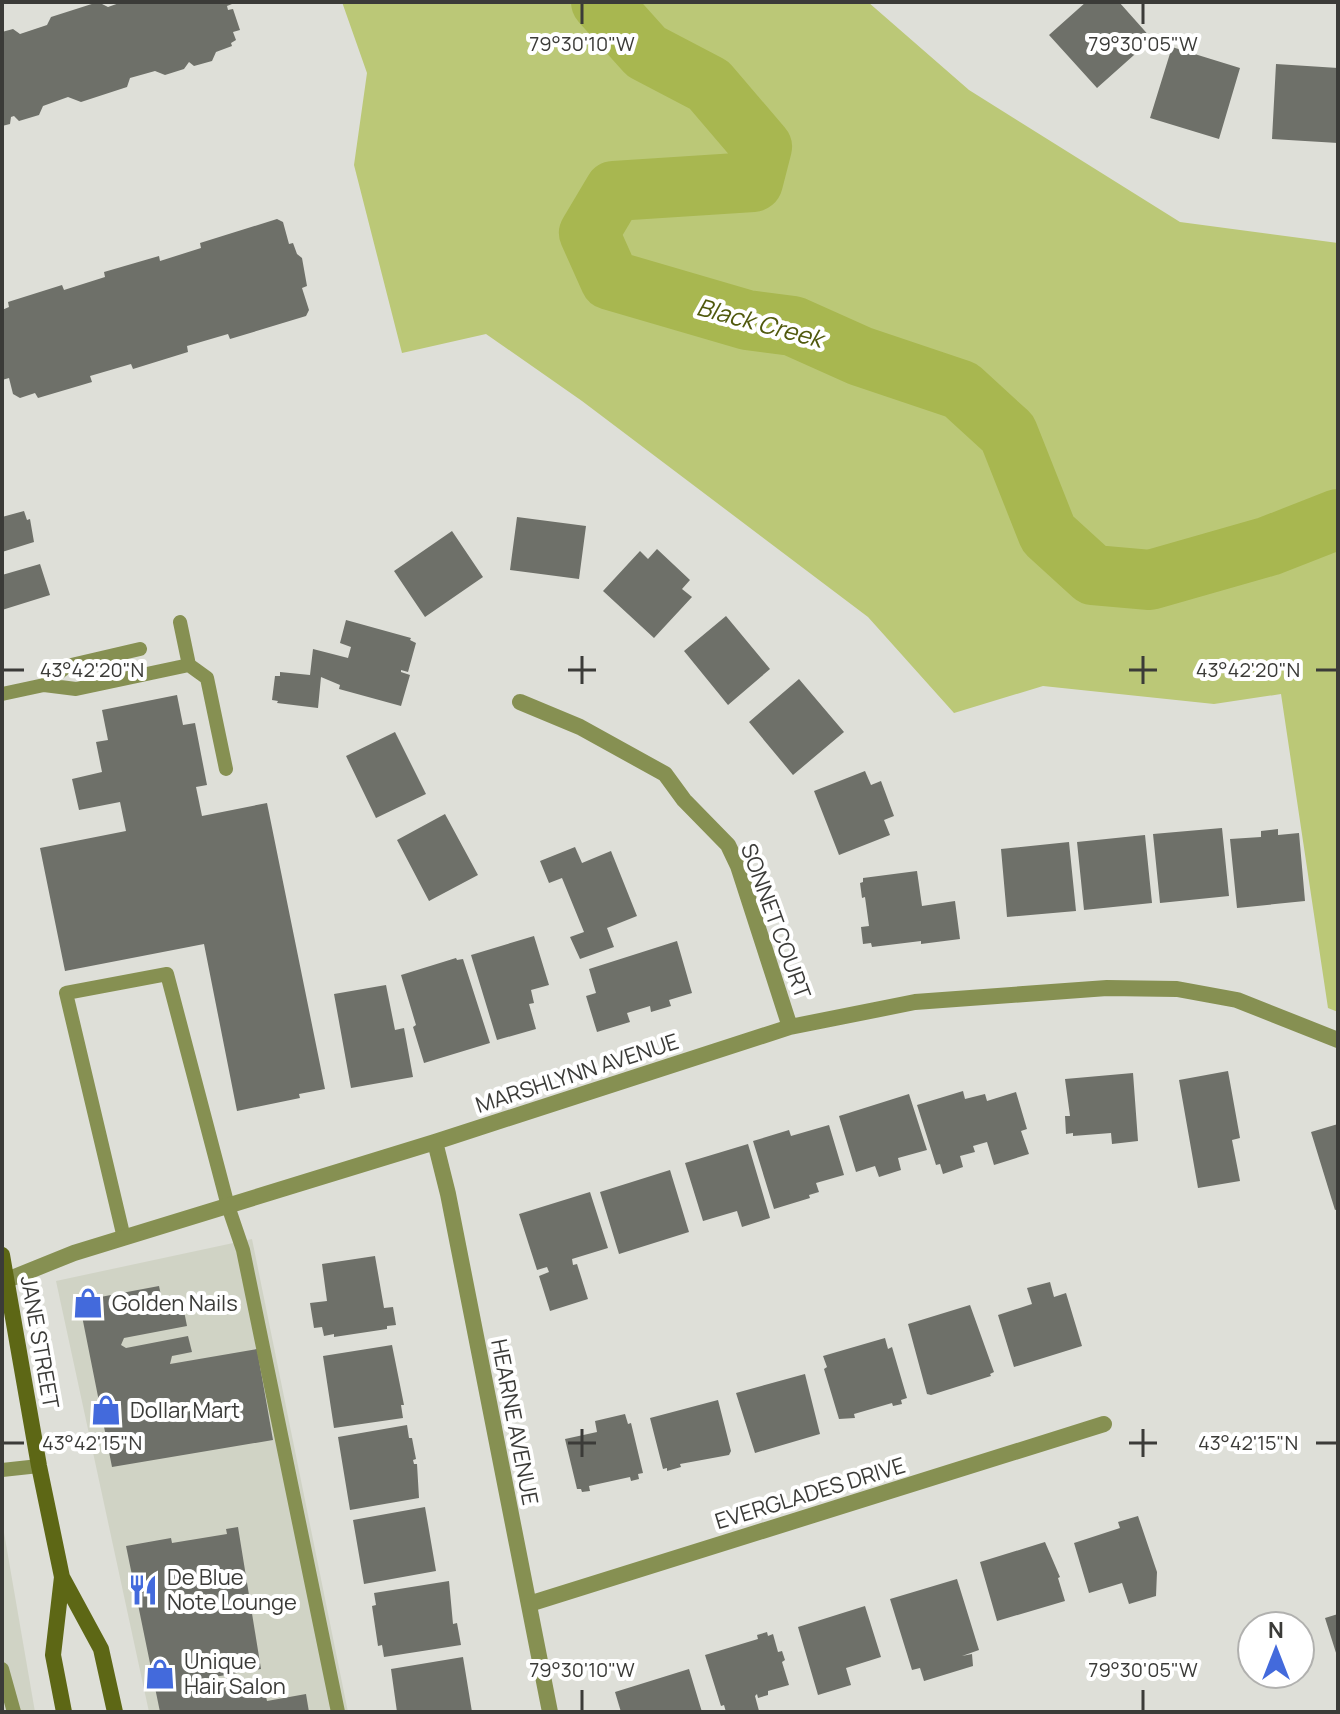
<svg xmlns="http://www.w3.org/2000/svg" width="1340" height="1714" viewBox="0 0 1340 1714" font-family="Manrope,sans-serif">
<rect width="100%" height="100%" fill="#dedfd8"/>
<path fill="#d0d3c5" d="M252,1239L348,1712H149L56,1281Z
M2,1521L35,1712H2Z"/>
<path fill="#bbc877" d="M342,2H868L969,90L1180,222L1338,243V1012L1328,1008L1281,694L1214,704L1043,686L954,713L868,617L582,401L486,334L402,353L354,165L367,73Z"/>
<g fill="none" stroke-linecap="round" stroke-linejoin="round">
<path stroke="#a8b750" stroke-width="60" d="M601,2L646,52L709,85L762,147L753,182L614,191L589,233L610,280L747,320L793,326L860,356L961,390L1008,433L1048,534L1093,575L1150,580L1269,546L1338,519"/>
</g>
<path fill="#6e7069" d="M98,2L108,7L122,2H237L227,6L228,10L233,9L240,30L233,32L236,40L231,43L232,46L216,52L212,61L194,66L189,62L184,69L165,75L155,71L130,78L127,87L81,102L68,97L43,106L39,115L19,121L14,116L11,117L10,124L2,126V32L13,29L20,34L47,25L51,17Z
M1086,2H1119L1152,39L1097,88L1049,35Z
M1172,47L1240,68L1219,139L1150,118Z
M1276,64L1338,68V143L1272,139Z
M277,219L283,222L289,244L293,243L297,254L302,258L307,286L302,288L309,310L306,316L230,339L228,334L187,346L188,352L133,369L131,364L90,376L92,382L38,398L35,393L20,398L13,394L9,378L2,380V310L9,307L8,302L62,285L64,290L105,277L104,272L159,256L160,261L201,248L200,243Z
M24,511L27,520L30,519L34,542L2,552V517Z
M517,517L586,526L579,579L510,570Z
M452,531L483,577L425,617L394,571Z
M657,549L690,580L682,589L692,597L654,638L603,591L640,551L648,559Z
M40,564L50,595L2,610V575Z
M726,616L770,669L728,705L684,651Z
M346,620L411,638L410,640L416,643L408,672L401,670V672L410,675L401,706L339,689L340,685L321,677L318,708L277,703L278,701L272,700L275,676H280V672L310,675L313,649L348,658L351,647L340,643Z
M799,679L844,732L793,775L749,722Z
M177,695L183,725L195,723L207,785L196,787L202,816L267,803L325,1089L299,1094L300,1098L237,1111L204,944L65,971L40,848L126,831L120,802L79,810L72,779L102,772L96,742L108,740L102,710Z
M395,732L426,794L376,818L346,756Z
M865,771L871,785L881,781L894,816L884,820L890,835L839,855L814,791Z
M445,814L478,875L429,901L397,840Z
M1222,828L1229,896L1160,903L1153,834Z
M1278,829V835L1299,833L1305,901L1237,908L1230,839L1261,837V831Z
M1145,835L1152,903L1084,910L1077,842Z
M1069,842L1076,911L1007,917L1001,849Z
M575,847L582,863L611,851L637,916L607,928L614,947L580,959L570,937L584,932L562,878L549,883L540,861Z
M917,871L922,906L955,901L960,939L921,944V941L872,947L871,943L863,944L861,927L869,926L865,897L862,898L860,883L863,882V878Z
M534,936L549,985L531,990L534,1003L529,1004L536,1029L497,1040L471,955Z
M677,941L692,993L669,1000L671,1006L651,1012L650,1006L627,1013L630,1022L597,1032L586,996L596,993L589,969Z
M456,958L457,960L463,959L490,1043L424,1063L413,1027L416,1025L401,975Z
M386,985L395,1030L404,1028L413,1077L351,1088L334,994Z
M1228,1071L1240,1138L1232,1140L1240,1181L1198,1188L1179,1080Z
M1133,1073L1138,1141L1112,1144L1111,1133L1073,1136V1133L1066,1134L1065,1116H1070L1065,1079Z
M963,1091L965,1099L985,1094L987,1101L1016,1092L1027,1129L1021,1131L1029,1154L994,1165L987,1142L973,1146L975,1152L960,1156L963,1167L943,1174L940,1164L936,1165L917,1105Z
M909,1094L927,1150L898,1158L901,1170L879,1177L875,1166L856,1172L839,1116Z
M1338,1124V1209L1335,1210L1311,1132Z
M829,1125L844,1175L816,1183L819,1192L809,1195L810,1198L774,1209L753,1141L789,1130L791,1136Z
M748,1144L770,1218L742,1227L737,1211L703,1221L685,1163Z
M670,1170L689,1232L619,1254L600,1192Z
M590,1192L608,1248L572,1259L573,1265L577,1264L588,1299L550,1311L539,1276L549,1272L547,1267L537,1270L519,1214Z
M375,1256L384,1308L393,1307L396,1325L387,1326V1329L334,1337V1334L324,1336L322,1327L314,1328L310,1303L327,1301L322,1264Z
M1050,1282L1054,1297L1066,1293L1082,1346L1014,1367L998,1315L1032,1304L1027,1288Z
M159,1286L164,1310L183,1306L187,1326L124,1338L121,1345L126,1348L188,1336L192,1352L172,1356L170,1364L257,1349L273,1440L112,1467L79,1301Z
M970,1305L994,1372L990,1374L991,1376L931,1395L927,1394L908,1324Z
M885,1338L888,1349L892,1347L907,1398L901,1400L902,1404L893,1406L892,1403L854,1414L855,1418L839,1419L824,1369L827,1367L823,1356Z
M392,1345L404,1405H401L403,1418L334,1428L323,1356Z
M805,1374L820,1434L755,1453L736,1393Z
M718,1400L731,1451L729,1455L680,1464L681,1467L667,1471V1468L663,1469L650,1418Z
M625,1414L628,1424L631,1423L643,1473L638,1474L639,1479L631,1481L630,1477L589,1486L590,1491L582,1492L581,1489H577L565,1439L597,1432L595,1421Z
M407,1425L409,1438H412L416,1459L413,1460L414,1464H417L419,1498L350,1510L338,1437Z
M425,1507L436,1571L364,1584L353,1520Z
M1138,1516L1157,1572L1156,1596L1129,1604L1122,1583L1089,1593L1074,1543L1120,1528L1118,1522Z
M238,1527L261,1669L197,1680L199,1689L262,1678L267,1701L306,1694L309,1712H160L126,1546L171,1538L172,1543L227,1534L226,1529Z
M1045,1542L1060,1577L1058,1578L1065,1601L997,1621L980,1562Z
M957,1579L979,1650L962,1656L972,1654L973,1666L924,1681L920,1668L912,1670L890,1599Z
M449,1581L453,1624L457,1623L461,1645L384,1657L382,1645L378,1646L372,1606L376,1605L374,1593Z
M865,1606L881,1657L846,1668L851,1685L818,1695L798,1627Z
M1338,1614V1656H1337L1325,1618Z
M767,1632L768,1636L773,1634L778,1652L782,1651L785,1660L782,1662L789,1685L768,1691V1695L758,1698L757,1694L755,1696L759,1711L726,1712L724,1705L721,1706L705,1655L758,1639L757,1635Z
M463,1657L472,1712H397L391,1669Z
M689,1669L702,1712H621L615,1692Z"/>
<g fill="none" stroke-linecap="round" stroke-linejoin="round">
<path stroke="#869052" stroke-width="14" d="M180,622L189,665
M44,685L67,666L140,649
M2,694L44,685L76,689L189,665L207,678L226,769
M124,1238L66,993L167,974L228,1206L243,1250L338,1712
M2,1470L39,1466
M2,1669L14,1712"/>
<path stroke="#869052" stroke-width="16" d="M520,702L580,727L665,774L684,800L728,845L738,866L790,1027
M435,1142L448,1194L550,1712
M2,1282L74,1253L435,1142L790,1027L915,1002L1107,988L1177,989L1237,1000L1338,1040
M529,1604L1104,1424"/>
<path stroke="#5d6715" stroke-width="16" d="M2,1255L39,1466L62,1577L101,1649L115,1712
M62,1577L53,1655L64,1712"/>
</g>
<path fill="none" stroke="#3b3b38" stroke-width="3" d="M582,4V24M1143,4V24M582,656V684M1143,656V684M4,670H24M568,670H596M1129,670H1157M1316,670H1336M582,1429V1457M1143,1429V1457M4,1443H24M568,1443H596M1129,1443H1157M1316,1443H1336M582,1690V1710M1143,1690V1710"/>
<defs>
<g id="shop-bare" transform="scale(2.4)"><path d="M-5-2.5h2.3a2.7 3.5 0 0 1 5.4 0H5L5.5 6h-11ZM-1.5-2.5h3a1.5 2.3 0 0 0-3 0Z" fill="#436adc" stroke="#fff" stroke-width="2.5" paint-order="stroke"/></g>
<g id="restaurant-bare" transform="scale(2.4)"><path d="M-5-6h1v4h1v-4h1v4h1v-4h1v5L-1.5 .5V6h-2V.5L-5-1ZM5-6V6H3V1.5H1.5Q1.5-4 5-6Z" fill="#436adc" stroke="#fff" stroke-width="2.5" paint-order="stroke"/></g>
</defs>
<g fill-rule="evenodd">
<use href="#shop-bare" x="88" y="1303"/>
<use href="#shop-bare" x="106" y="1410"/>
<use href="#restaurant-bare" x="143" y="1590"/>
<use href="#shop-bare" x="160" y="1674"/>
</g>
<g text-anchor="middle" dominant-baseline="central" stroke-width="8" stroke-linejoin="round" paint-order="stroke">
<g font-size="22" fill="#3b3b38" stroke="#fff">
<text transform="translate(776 921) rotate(70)">SONNET COURT</text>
<text transform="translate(577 1073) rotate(-18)">MARSHLYNN AVENUE</text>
<text transform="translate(40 1342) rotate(80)">JANE STREET</text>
<text transform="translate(515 1422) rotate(79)">HEARNE AVENUE</text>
<text transform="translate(810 1493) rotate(-17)">EVERGLADES DRIVE</text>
</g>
<g font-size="22" fill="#3b3b38" stroke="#fff" text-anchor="start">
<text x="112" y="1303">Golden Nails</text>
<text x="130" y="1410">Dollar Mart</text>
<text x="167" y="1577">De Blue<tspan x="167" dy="25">Note Lounge</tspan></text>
<text x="184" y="1661">Unique<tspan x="184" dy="25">Hair Salon</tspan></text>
</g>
<g font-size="24" font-style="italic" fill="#50590d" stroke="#fff">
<text transform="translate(760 322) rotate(15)">Black Creek</text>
</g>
</g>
<g font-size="20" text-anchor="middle" fill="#3b3b38" stroke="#fff" stroke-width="8" stroke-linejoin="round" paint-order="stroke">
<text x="582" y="51">79°30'10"W</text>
<text x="1143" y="51">79°30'05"W</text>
<text x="92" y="677">43°42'20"N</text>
<text x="1248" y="677">43°42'20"N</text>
<text x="92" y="1450">43°42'15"N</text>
<text x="1248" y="1450">43°42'15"N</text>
<text x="582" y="1677">79°30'10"W</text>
<text x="1143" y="1677">79°30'05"W</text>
</g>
<rect width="1340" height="1714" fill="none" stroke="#3b3b38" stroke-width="8"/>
<g transform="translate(1276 1650)"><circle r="38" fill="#ffffff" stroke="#b1b1af" stroke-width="2"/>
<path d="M0-6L14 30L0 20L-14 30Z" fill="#436adc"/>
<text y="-12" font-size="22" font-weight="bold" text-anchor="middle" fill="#3b3b38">N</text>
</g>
</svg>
